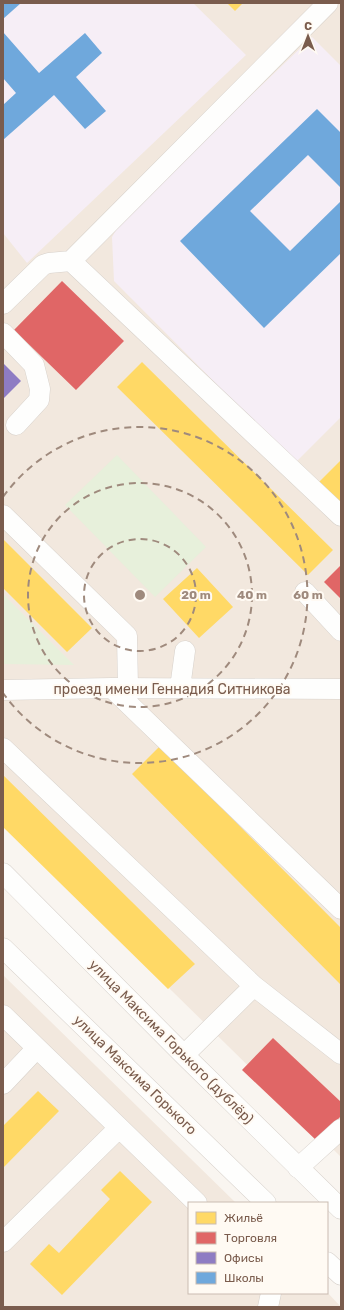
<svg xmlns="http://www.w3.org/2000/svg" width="344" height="1310" viewBox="0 0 344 1310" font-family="Rubik,sans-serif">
<rect width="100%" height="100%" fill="#f9f5f0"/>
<path fill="#f2e8de" d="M3,3H341V1157L3,825Z
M3,975L236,1203H189V1293L327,1292L341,1307H3Z"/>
<path fill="#f6eef6" d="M3,3H193L246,55L27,263L3,233Z
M312,37L341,66V417L295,463L114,281L112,237L124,217Z"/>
<path fill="#e7f0db" d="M117,455L206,547L155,597L65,505Z
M3,594L74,665L3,664Z"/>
<path fill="#ffd966" d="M227,3H243L235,11Z
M142,362L333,550L308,575L117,387Z
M341,460V504L319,482Z
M3,539L92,628L67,652L3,588Z
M197,568L233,607L199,638L163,599Z
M160,746L341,928L340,984L132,774Z
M3,775L195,964L168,989L3,827Z
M38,1091L59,1111L3,1168V1126Z
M120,1171L152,1202L62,1295L30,1264L49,1244L59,1253L110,1199L101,1190Z"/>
<path fill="#e06666" d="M62,281L124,341L76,390L14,330Z
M341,565V599L324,582Z
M273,1038L341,1102V1116L317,1141L242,1070Z"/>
<path fill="#8e7cc3" d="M3,363L21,381L3,399Z"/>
<path fill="#6fa8dc" d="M3,3H21L3,19Z
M3,32L39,73L85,33L102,53L76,77L106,111L85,129L54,95L3,140V105L16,93L3,78Z
M317,109L341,133V188L308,155L250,211L290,251L341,201V253L264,328L180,241Z"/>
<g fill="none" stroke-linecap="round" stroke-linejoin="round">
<g stroke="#d7d1cb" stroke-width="21">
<path id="minor" d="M71,261L341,516
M3,304L43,265L49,263L71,261L328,3
M3,333L34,365L40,389L39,400L16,425
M3,515L127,636L128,688
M305,592L341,631
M112,688L341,909
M180,688L185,651
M3,690L112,688L341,689
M3,748L254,986L184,1055
M3,873L184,1055L341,1209
M3,948L266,1203
M254,986L341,1054
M3,1015L197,1203
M3,1084L37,1048
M298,1168L341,1129
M3,1242L119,1128
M327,1262L341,1275
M268,1307L271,1293"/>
</g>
<use href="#minor" stroke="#fefefd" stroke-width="20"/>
</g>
<g fill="none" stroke="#9f8a7d" stroke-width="2" stroke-dasharray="7 5">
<circle cx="140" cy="595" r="56"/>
<circle cx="140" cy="595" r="112"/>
<path d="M3 497A168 168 0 1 1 3 693"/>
</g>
<g text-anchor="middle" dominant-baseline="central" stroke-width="4" stroke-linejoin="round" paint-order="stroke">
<g font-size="14" fill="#7a5c4d" stroke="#fffaf3">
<text x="172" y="689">проезд имени Геннадия Ситникова</text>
<text transform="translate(171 1042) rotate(45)">улица Максима Горького (дублёр)</text>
<text transform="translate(135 1075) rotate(44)">улица Максима Горького</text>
</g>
</g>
<circle cx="140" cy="595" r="6" fill="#9f8a7d" stroke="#fffaf3" stroke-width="2"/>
<g font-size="12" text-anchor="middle" font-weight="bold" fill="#9f8a7d" stroke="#fffaf3" stroke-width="4" stroke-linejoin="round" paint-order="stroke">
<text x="196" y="599">20 m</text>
<text x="252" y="599">40 m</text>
<text x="308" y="599">60 m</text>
</g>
<rect width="344" height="1310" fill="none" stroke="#7a5c4d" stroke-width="8"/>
<rect x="188" y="1202" width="140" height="92" fill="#fffaf3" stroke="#cabbb1"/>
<rect x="196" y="1212" width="20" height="12" fill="#ffd966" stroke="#cabbb1"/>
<text x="224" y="1222" font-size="12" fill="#7a5c4d">Жильё</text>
<rect x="196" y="1232" width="20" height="12" fill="#e06666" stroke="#cabbb1"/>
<text x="224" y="1242" font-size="12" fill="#7a5c4d">Торговля</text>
<rect x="196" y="1252" width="20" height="12" fill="#8e7cc3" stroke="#cabbb1"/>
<text x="224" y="1262" font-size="12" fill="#7a5c4d">Офисы</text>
<rect x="196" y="1272" width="20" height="12" fill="#6fa8dc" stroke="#cabbb1"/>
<text x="224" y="1282" font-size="12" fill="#7a5c4d">Школы</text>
<g transform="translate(308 36)" stroke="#fffaf3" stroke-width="3" paint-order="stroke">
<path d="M0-3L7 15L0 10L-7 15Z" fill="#7a5c4d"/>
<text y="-6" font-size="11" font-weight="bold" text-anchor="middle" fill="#7a5c4d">С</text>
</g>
</svg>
